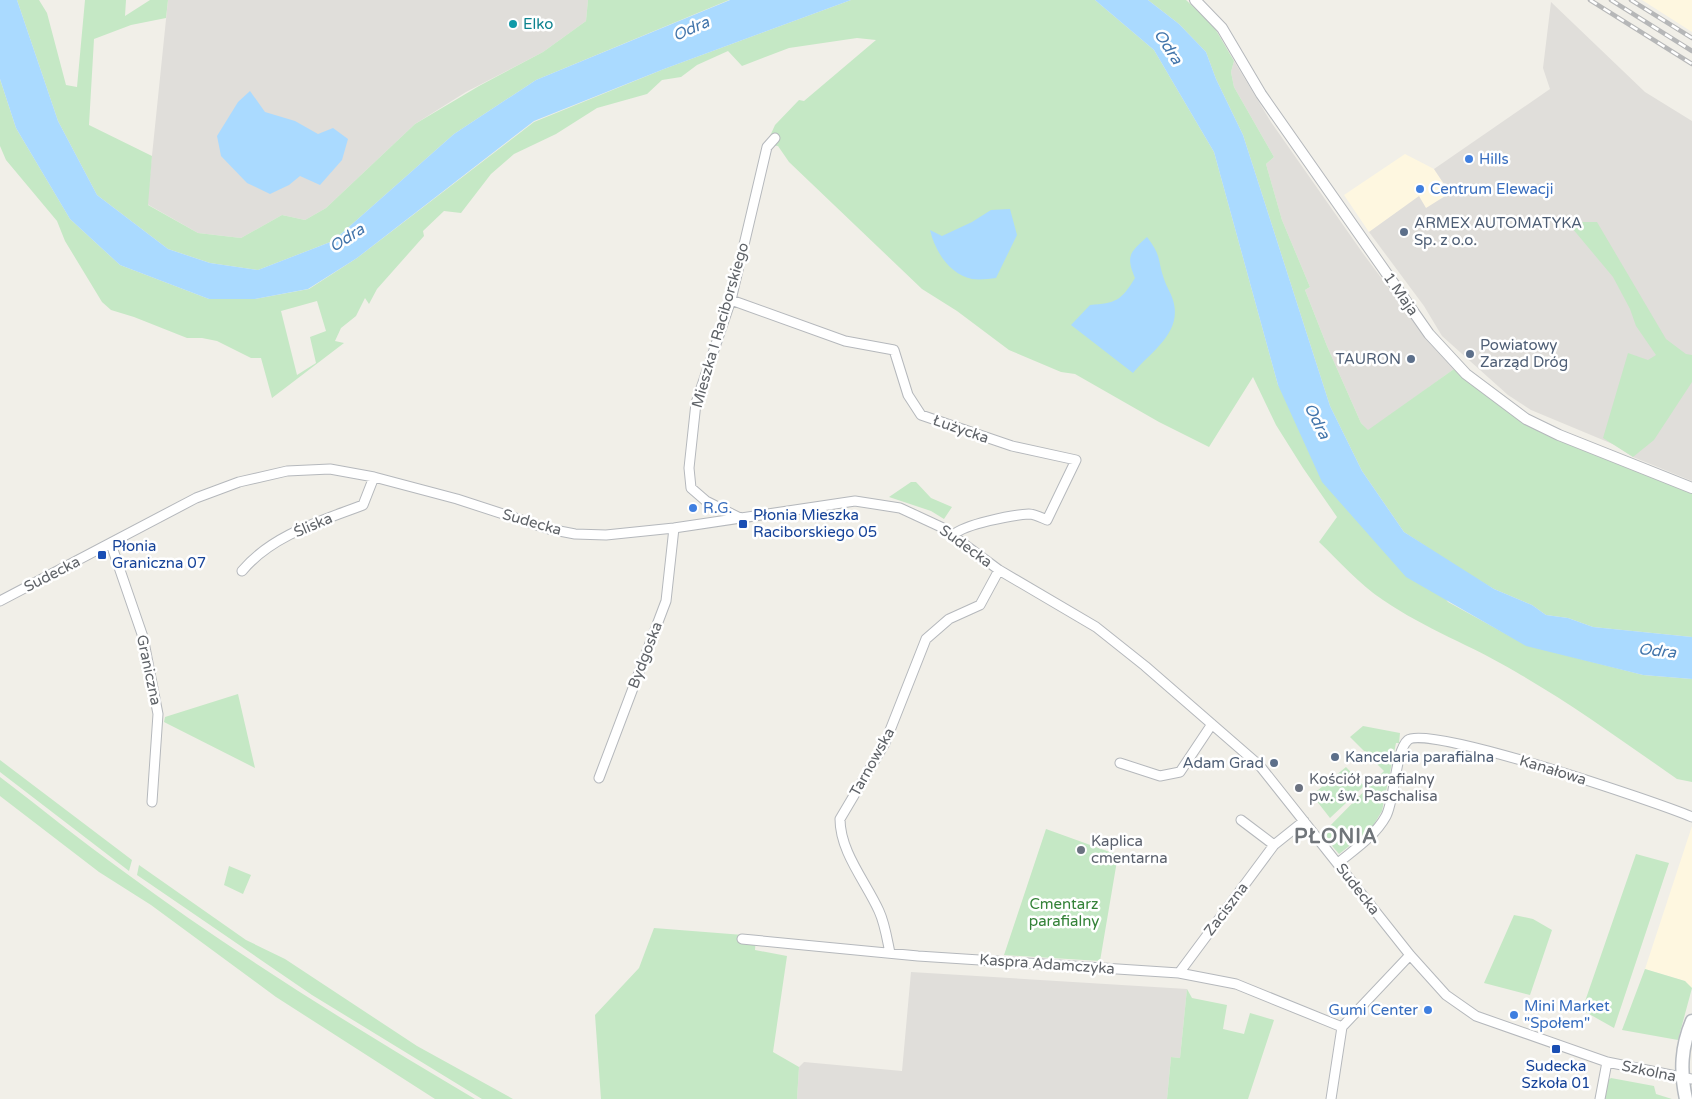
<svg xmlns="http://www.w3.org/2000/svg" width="1692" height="1099" viewBox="0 0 1692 1099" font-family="'Varela Round',sans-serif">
<rect width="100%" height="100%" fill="#f1efe8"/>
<path fill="#fef7e0" d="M1642,0H1692V32Z
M1405,154L1434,169L1450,193L1426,209L1419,197L1369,232L1344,195Z
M1692,826V988L1685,981L1645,969Z"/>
<path fill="#e0deda" d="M168,0H588L586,21L543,52L466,92L415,124L326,208L305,220L282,215L241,238L198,233L147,204Z
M1551,2L1645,92L1692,121V481L1633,457L1615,445L1531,410L1508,395L1442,336L1424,306L1369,232L1419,196L1426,208L1450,193L1434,169L1550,89L1543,68Z
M1234,61L1271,122L1362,252L1431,345L1454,369L1368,431L1361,423L1327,346L1305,290L1310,287L1282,220L1266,164L1274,157L1234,87L1231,72Z
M911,972L1187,989L1180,1058L1171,1057L1167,1099H797L799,1067L804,1062L902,1071Z"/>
<path fill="#c5e8c5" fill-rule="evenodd" d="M17,0H39L47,13L66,85L77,87L85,0H126L125,16L150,0H168L166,18L131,25L94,39L89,125L152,156L148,205L198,233L241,238L282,215L305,220L326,208L415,124L479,86L543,52L586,21L588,0H729L536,80L454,134L333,241L258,270L210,263L168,249L97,195L58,121Z
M851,0H1095L1154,50L1214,152L1278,385L1448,602L1526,645L1643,675L1692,679V782L1677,779C1624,742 1572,704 1516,672C1473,646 1425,629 1383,600C1360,585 1339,561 1319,542L1337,517L1303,468L1276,425L1253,377L1209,447L1159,422L1075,374L1061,372L1009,350L957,311L922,289L789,162L778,146L766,145L775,125L799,100L804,101L876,40L857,38L789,48L742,66L728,51L697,65L681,77L662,80L647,94L597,108L556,134L514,154L491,174L461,213L444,211L423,231L424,236L377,289L369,304L365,298L356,316L341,328L335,341L344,343L272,398L261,358H251L217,341L202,338H187L134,317L111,310L102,302L65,241L57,221L6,160L0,146V79L16,128L70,219L120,265L209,299H255L309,289L357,258L534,122L664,69ZM317,301L326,331L310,337L316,363L297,375L281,311Z
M1148,0H1186L1213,25L1234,61L1231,72L1234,87L1274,157L1266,164L1282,220L1310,287L1305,290L1327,346L1361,423L1368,430L1454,369L1524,423L1692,493V637L1593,627L1568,618L1546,615L1532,605L1494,589L1463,571L1404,532L1362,471L1330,406L1243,135L1216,79L1206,52L1179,24Z
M1567,222H1597L1666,339L1686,354L1692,355V382L1654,440L1633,457L1603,438L1628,353L1648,360L1656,355L1636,326L1630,309L1613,277Z
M911,482H916L931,498L952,507L944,519L931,511L889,497Z
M238,694L255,768L164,722L165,717Z
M1363,726L1400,733L1399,743H1396L1382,811L1371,829L1339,854L1322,834L1384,771L1350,737Z
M0,760L132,860L129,871L0,772Z
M1346,767L1364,786L1330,818L1312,795Z
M0,777C41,808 81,841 123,871C235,954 355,1028 475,1099H435L276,997L151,905L99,872L0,796Z
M1046,829L1118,855L1100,961L1004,955Z
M1636,854L1669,863L1614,1028L1582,1010Z
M139,865L246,940L285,959L417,1046L513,1099H482L312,995L137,875Z
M229,866L251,875L243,894L224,885Z
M1514,915L1533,919L1552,930L1530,995L1484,983Z
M654,928L756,936L755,950L787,956L773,1052L799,1067L797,1099H601L595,1015L639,968Z
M1645,969L1685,981L1692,988L1678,1040L1622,1030Z
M1187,989L1192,998L1227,1005L1223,1029L1244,1034L1250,1013L1274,1020L1248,1099H1167L1171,1057L1180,1058Z
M1611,1078L1654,1086L1656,1094L1672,1099H1603L1607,1081Z"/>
<path fill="#aadaff" d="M0,0H17L58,121L97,195L168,249L210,263L258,270L333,241L454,134L536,80L730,0H851L664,69L534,121L357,258L308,289L255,299H209L120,265L70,219L16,128L0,79Z
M1095,0H1148L1179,24L1206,52L1216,79L1243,135L1330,406L1362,471L1404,532L1494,589L1532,605L1546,615L1568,618L1593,627L1692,637V679L1643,675L1526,646L1406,577L1322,482L1278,385L1214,152L1154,50Z
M250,91L265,112L295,121L318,134L333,128L348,139L342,160L320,185L300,176L289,185L270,194L247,183L221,156L217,136L238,102Z
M1010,209L1017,235L996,278C989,279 979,280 972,279C949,274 935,251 930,230L942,236L972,222L991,210Z
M1147,237C1162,257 1157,258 1164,279C1166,286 1171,293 1173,300C1183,333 1151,351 1133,373L1071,325L1090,305C1116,303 1121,301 1135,278C1126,256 1129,253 1147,237Z"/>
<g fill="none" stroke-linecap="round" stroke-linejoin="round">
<g stroke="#b5b8bc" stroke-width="11">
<path id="minor" d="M731,300L845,341L894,350L908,395L921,415L1012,446L1076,460L1047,520C1042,518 1035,514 1029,514C1012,515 965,524 953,535
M742,519L706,501L691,488L689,468L696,403L731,300L767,147L775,138
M111,544L143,637L158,714L152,802
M242,571C272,535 321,521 363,505L374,477
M0,601L196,498L239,482L287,471L330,469L374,477L457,499L549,529L575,534L606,535L674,528L855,501L900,508L941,527L999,570L1096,627L1145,666L1260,766L1410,955L1446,995L1476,1016L1607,1062L1692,1079
M1120,763L1160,776L1180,772L1212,724
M599,778L666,601L674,528
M1241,820L1274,845
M1338,863C1355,849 1375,836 1386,816C1395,799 1395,751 1408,740C1428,724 1659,803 1692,817
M742,939L918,956L1179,973L1236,984L1342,1027
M890,953C887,939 885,924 879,911C866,882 840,852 840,819L885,743L926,639L949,619L980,605L999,570
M1179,973L1274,845L1304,821
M1331,1099L1342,1027L1410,955
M1600,1099L1607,1062"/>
</g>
<g stroke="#b5b8bc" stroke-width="12">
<path id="tertiary" d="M1195,0L1222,28L1261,94L1429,334L1466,374L1526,419L1559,435L1692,488"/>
</g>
<g stroke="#b6babf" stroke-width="15">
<path id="secondary" d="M1686,1099C1680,1071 1681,1047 1692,1021"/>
</g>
<use href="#minor" stroke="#fff" stroke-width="9"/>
<use href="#tertiary" stroke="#fff" stroke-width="10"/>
<use href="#secondary" stroke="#fff" stroke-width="12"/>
<g stroke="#b6b7b8" stroke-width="4.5">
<path id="rail" d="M1590,0L1692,64
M1611,0L1692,51
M1631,0L1692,38"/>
</g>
<use href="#rail" stroke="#fff" stroke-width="2.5" stroke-dasharray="8" stroke-linecap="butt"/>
</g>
<circle fill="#0f9aa8" stroke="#fff" stroke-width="2" cx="513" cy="24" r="5"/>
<g fill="#3f7fe0" stroke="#fff" stroke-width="2">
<circle cx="1469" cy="159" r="5"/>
<circle cx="1420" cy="189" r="5"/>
<circle cx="693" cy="508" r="5"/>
<circle cx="1428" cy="1010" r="5"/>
<circle cx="1514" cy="1015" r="5"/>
</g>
<g fill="#5c6f8a" stroke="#fff" stroke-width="2">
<circle cx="1404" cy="232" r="5"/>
<circle cx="1470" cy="354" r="5"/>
<circle cx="1411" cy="359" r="5"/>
<circle cx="1335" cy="757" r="5"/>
<circle cx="1274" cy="763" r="5"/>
</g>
<g fill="#1a4fb4" stroke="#fff" stroke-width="2">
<rect x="738" y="519" width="10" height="10" rx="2.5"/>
<rect x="97" y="550" width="10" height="10" rx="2.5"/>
<rect x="1551" y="1044" width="10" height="10" rx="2.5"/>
</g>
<g fill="#6b7280" stroke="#fff" stroke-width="2">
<circle cx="1299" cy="788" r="5"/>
<circle cx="1081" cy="850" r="5"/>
</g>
<g text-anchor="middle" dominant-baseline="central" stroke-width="5" stroke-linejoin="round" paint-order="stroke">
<g font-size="15" fill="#0d838f" stroke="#fff" text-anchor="start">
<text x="523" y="24">Elko</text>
</g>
<g font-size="15" fill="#366cbe" stroke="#fff" text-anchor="start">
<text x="1479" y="159">Hills</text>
<text x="1430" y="189">Centrum Elewacji</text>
<text x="703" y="508">R.G.</text>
<text x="1524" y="1006">Mini Market<tspan x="1524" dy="17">"Społem"</tspan></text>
<text x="1418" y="1010" text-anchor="end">Gumi Center</text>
</g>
<g font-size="15" fill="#4e5e75" stroke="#fff" text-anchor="start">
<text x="1414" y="223">ARMEX AUTOMATYKA<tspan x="1414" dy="17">Sp. z o.o.</tspan></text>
<text x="1480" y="345">Powiatowy<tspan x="1480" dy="17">Zarząd Dróg</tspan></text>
<text x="1401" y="359" text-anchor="end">TAURON</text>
<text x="1345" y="757">Kancelaria parafialna</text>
<text x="1264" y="763" text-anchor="end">Adam Grad</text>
</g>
<g font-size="15" fill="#5f6368" stroke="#fff">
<text transform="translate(1401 294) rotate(55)">1 Maja</text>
<text transform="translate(720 325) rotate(-74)">Mieszka I Raciborskiego</text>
<text transform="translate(961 429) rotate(19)">Łużycka</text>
<text transform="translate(532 522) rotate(16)">Sudecka</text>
<text transform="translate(313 525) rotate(-23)">Śliska</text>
<text transform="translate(966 546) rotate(36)">Sudecka</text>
<text transform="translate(52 574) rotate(-27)">Sudecka</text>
<text transform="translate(645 655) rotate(-69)">Bydgoska</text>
<text transform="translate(149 670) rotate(78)">Graniczna</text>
<text transform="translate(872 762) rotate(-61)">Tarnowska</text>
<text transform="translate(1553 770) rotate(17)">Kanałowa</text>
<text transform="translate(1358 889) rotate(52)">Sudecka</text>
<text transform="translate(1226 909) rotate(-53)">Zaciszna</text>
<text transform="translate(1047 964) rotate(4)">Kaspra Adamczyka</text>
<text transform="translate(1649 1071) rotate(12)">Szkolna</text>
</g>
<g font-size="15" fill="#164399" stroke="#fff" text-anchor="start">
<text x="753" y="515">Płonia Mieszka<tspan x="753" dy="17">Raciborskiego 05</tspan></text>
<text x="112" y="546">Płonia<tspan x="112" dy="17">Graniczna 07</tspan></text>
<text x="1556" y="1066" text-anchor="middle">Sudecka<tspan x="1556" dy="17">Szkoła 01</tspan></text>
</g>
<g font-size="15" fill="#5b616d" stroke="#fff" text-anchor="start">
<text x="1309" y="779">Kościół parafialny<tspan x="1309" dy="17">pw. św. Paschalisa</tspan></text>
<text x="1091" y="841">Kaplica<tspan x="1091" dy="17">cmentarna</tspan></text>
</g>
<g font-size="15" fill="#348238" stroke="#fff">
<text x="1064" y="904">Cmentarz<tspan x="1064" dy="17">parafialny</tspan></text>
</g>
<g font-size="16" font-style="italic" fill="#4174aa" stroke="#fff">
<text transform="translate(691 29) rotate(-24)">Odra</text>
<text transform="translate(1168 47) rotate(57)">Odra</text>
<text transform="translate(347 238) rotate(-33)">Odra</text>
<text transform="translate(1317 421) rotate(63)">Odra</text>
<text transform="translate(1657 651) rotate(6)">Odra</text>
</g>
<g font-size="20" font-weight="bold" letter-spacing="1" fill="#70757a" stroke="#fff">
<text x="1336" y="837">PŁONIA</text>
</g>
</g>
</svg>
